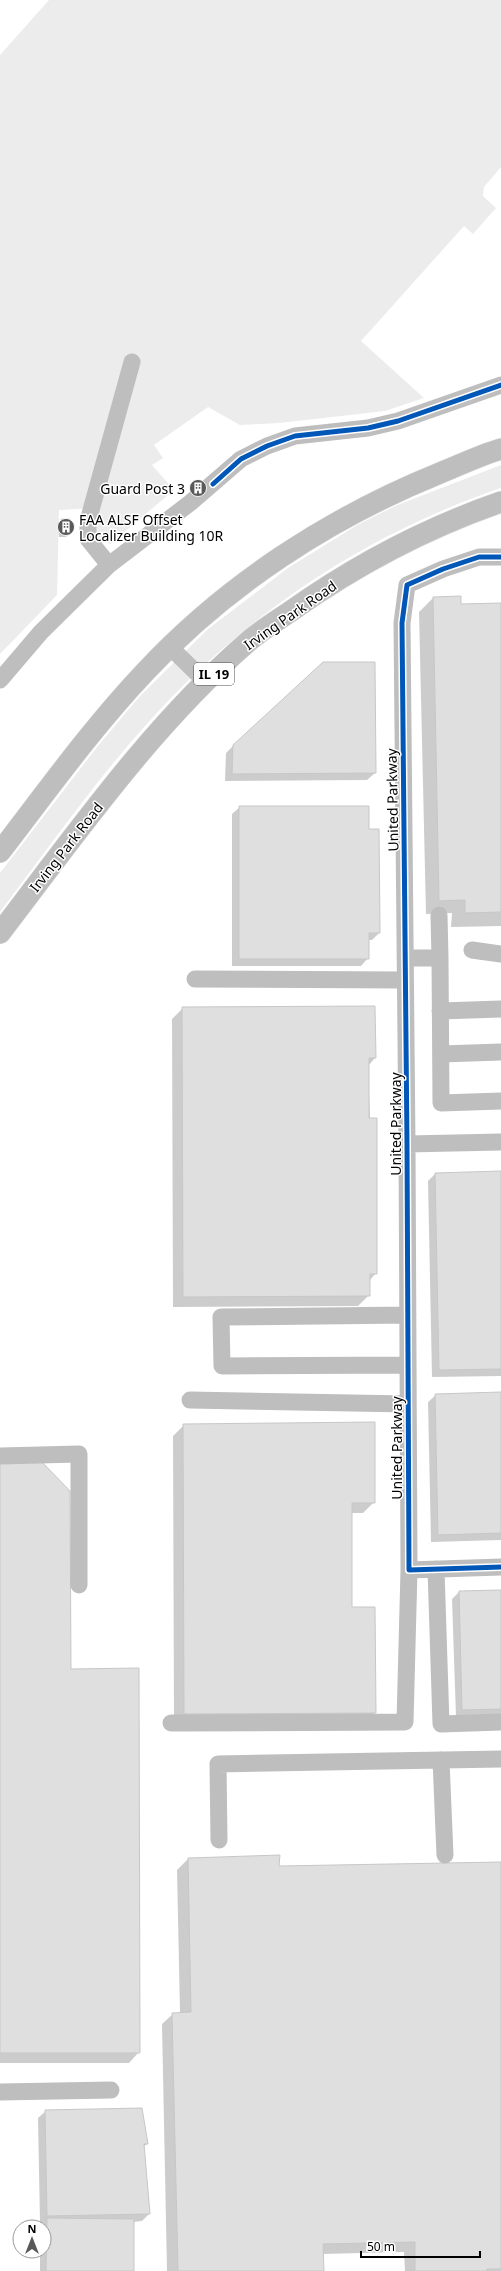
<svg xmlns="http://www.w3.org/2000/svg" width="501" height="2271" viewBox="0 0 501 2271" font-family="'Noto Sans',sans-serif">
<rect width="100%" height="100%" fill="#fff"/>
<path fill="#ececec" d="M49,0H501V167L484,187L483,196L496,208L473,234L464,226L361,341L424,398L385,411L279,423L240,425L208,407L154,445L163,458L152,465L174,490L110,544L95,537V508L59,510L57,595L0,654V55Z
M501,465V488C363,535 241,617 145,726C93,784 47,850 0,912V873L97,747L140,696L208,629L288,568L359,524L395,506Z"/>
<path fill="#0003" d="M61,520L69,534L66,537H59L58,524Z
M433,598L459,605L501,604V926L451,927L452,913L426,914L419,612Z
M233,746L375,773L367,780L225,781L226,753Z
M240,807L368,830L379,933L372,940H368V958L361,966H232V814Z
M183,1008L375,1058L368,1066L376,1273L369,1281V1295L358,1306L173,1307L172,1019Z
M501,1172V1376L432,1377L428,1181L435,1174Z
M501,1393V1540L431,1542L428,1402L436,1395Z
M184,1425L374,1502L363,1513H351V1608L375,1713L364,1724H174L173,1436Z
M0,1464L70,1670L139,2052L129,2063H0Z
M501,1591V1716L456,1717L452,1599L459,1592Z
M188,1859L278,1867L501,1863V2271H405L404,2252L322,2254L323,2271H167L162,2024L173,2014L180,2013L177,1870Z
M46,2111L147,2144L143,2147L149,2214L142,2221L133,2222V2271H40V2251H44V2227H40L44,2223H40L38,2118Z"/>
<path fill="#dfdfdf" stroke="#c7c7c7" d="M61,519H70V534H62Z
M461,596V604L501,603V912L465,913V900L439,901L433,597Z
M323,662H375L376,773L232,774L233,745Z
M239,806H369V829H379L380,933H369V959H239Z
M375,1006L376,1058H369V1118H377V1274H370V1296L183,1297L182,1007Z
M501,1171V1369L439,1370L435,1173Z
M501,1392V1533L438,1535L435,1394Z
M375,1422V1503H352V1607H375L376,1713L184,1714L183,1424Z
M42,1462L70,1491L71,1669L139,1668L140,2053H0V1463Z
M501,1590V1709L462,1710L459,1591Z
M280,1855L279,1866L501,1862V2269H487V2271H406L415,2270V2242L323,2244L324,2271H178L172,2013L191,2012L188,1858Z
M142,2108L148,2144H144L150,2214L47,2216L45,2110Z
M47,2218L134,2219V2271H46Z"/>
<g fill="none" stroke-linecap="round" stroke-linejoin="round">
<g stroke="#dbdbdb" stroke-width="22">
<path id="major" d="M0,852C47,791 92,728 145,672C226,585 329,518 440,473C460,465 480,455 501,449
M0,933C78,831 153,724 250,640C263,629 278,620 291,611C356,565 426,528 501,502"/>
</g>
<path stroke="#bebebe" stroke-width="17" d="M501,557H479L443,569L407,585L402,623L407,1144L409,1570L501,1567
M109,565L88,539V521L132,362
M170,647L206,682
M0,680L41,632L109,565L190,503L241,459L267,446L295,436L368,428L398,421L501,385
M439,915L440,958
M472,950L501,954
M405,958H440L441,1103L501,1101
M195,979L405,980
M440,1011L501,1009
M441,1054L501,1052
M407,1144L501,1142
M408,1315L221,1317L222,1366L408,1365
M190,1400L408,1404
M0,1456L79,1454V1585
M436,1569L441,1724L501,1722
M171,1723L405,1722L409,1570
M441,1760L445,1855
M219,1840L218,1764L501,1759
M0,2092L111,2090"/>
<use href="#major" stroke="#bebebe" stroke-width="21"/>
<g stroke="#fff" stroke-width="8">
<path id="cycleway" d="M213,484L241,459L267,446L295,436L368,428L398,421L501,385
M501,557H479L443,569L407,585L402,623L407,1144L409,1570L501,1567"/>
</g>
<use href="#cycleway" stroke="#0057b8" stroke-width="5"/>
</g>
<defs>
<g id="building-disc" transform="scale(0.9)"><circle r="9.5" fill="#595959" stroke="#fff"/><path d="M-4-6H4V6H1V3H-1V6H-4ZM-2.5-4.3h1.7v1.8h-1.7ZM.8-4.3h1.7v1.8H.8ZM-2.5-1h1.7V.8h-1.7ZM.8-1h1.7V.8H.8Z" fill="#fff"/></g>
</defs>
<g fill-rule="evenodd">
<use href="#building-disc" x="198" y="488"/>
<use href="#building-disc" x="66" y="527"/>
</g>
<g text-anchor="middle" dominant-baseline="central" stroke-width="3" stroke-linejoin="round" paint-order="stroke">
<rect fill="#fff" stroke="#4c4c4c" stroke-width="1" x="194" y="663" width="40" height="22" rx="3"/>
<g font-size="13" font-weight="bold" fill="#000">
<text x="214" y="674">IL 19</text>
</g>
<g font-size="14" fill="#000" stroke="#fff" text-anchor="end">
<text x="185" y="488">Guard Post 3</text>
<text x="79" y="519" text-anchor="start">FAA ALSF Offset<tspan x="79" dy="16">Localizer Building 10R</tspan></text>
</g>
<g font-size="14" fill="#000" stroke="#fff">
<text transform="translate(290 615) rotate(-35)">Irving Park Road</text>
<text transform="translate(392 800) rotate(-91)">United Parkway</text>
<text transform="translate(66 847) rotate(-52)">Irving Park Road</text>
<text transform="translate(395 1124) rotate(-90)">United Parkway</text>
<text transform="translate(396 1448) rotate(-90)">United Parkway</text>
</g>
</g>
<g transform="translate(32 2239)"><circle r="19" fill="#ffffff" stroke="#999999"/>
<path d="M0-3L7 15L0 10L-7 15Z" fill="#595959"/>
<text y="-6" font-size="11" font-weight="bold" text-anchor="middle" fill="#000000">N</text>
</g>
<path d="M361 2251v6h119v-6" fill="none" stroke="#000000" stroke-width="2"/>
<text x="367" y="2251" font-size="12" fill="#000000" stroke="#ffffff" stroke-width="3" paint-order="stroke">50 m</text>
</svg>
